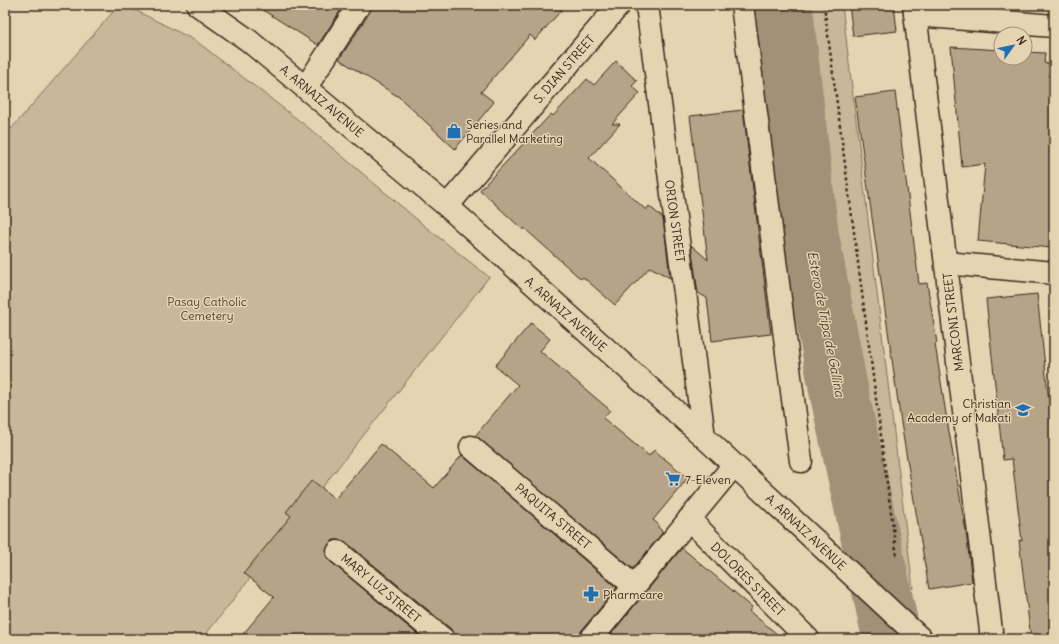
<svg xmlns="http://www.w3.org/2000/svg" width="1059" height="644" viewBox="0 0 1059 644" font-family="Delius,sans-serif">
<rect width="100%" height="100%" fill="#e6d3b1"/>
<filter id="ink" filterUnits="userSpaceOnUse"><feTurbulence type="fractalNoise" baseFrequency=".025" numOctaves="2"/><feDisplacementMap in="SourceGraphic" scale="8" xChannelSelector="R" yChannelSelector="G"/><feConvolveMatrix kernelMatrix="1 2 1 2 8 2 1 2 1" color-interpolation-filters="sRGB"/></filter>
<g filter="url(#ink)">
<path fill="#cab799" stroke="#82705c" d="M119,5H125L196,41L310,129L427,228L489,277L202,639H5V136Z
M806,5H842L913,589L888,567L855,363Z"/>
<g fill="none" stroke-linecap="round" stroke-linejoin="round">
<path stroke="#a39077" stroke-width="59" d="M783,5L809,233L840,397L892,639"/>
</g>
<path fill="#b7a488" stroke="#3b2a1e" d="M255,5H344L318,45Z
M371,5H566L535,40L530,35L481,92L494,102L455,149L399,97L340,60V58L370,12Z
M849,5H894L897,31L853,36Z
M951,47L1001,50V58H1025V52L1045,53L1044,63L1054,64V227L1052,248L978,241L985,164L962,167Z
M616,61L637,81L632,86L640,93L612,124H620L589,158L646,210L649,206L663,218L670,278L650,267L615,305L583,277L581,279L524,228L523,230L480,190L551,114L553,116L587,79L594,85Z
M895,92L919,284L927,283L937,343L935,344L945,408L966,532L972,582L929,589L901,423L855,97Z
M743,110L771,334L712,341L707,298L698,293L691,245L708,260L690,116Z
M1037,294L1054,448V639H1031L1019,540L1022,541L1012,459L1003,460L986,299Z
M531,323L550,339L540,351L610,410L603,418L649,456L654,450L688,478L653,520L659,525L658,527L663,532L633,569L475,436L518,385L495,366Z
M381,444L434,488L462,455L617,588L581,631L579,639H455L451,629L346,542L340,540H333L329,544L326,550V556L330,561L423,639H239L274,597L244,573L291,516L286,512L312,480L335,499Z
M682,548L752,607L749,611L783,639H607Z"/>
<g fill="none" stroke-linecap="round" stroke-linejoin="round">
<g stroke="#3b2a1e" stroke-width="25">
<path id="pedestrian" d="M742,5L801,461"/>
</g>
<g stroke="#3b2a1e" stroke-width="25">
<path id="minor" d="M647,5L704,437
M914,5L992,639
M915,15L1054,26
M306,87L359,5
M447,206L619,5
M946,263L1054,273
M471,447L634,586
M689,519L808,639
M338,552L443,639"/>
</g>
<g stroke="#3b2a1e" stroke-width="25">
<path id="tertiary" d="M591,639L734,465"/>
</g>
<g stroke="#3b2a1e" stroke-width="25">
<path id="secondary" d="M198,5L248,40L447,206L704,437L921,639"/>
</g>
<path stroke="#3b2a1e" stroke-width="2.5" stroke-dasharray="3 3" stroke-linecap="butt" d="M824,5L897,558"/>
<use href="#pedestrian" stroke="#e6d3b1" stroke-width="22"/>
<use href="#minor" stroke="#e6d3b1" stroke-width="22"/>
<use href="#tertiary" stroke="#e6d3b1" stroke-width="22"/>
<use href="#secondary" stroke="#e6d3b1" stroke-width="22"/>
</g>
</g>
<defs>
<g id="shop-bare" transform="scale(1.2)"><path d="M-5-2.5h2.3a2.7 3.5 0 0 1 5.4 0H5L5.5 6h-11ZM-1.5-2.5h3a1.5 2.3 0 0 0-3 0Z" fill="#1f6fb2" stroke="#e6d3b1" stroke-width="2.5" paint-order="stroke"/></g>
<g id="school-bare" transform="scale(1.2)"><path d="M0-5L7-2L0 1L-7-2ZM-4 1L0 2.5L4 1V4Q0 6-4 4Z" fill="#1f6fb2" stroke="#e6d3b1" stroke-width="2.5" paint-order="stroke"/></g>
<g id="supermarket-bare" transform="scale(1.2)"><path d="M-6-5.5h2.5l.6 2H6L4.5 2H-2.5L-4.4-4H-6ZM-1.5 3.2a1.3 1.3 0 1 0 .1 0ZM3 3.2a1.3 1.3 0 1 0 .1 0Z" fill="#1f6fb2" stroke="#e6d3b1" stroke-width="2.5" paint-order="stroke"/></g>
<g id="pharmacy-bare" transform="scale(1.2)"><path d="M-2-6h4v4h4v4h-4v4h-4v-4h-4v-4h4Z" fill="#1f6fb2" stroke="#e6d3b1" stroke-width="2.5" paint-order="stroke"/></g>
</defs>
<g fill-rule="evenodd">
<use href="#shop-bare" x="454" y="131"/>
<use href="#school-bare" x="1023" y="410"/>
<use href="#supermarket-bare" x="673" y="479"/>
<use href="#pharmacy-bare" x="591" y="594"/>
</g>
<g text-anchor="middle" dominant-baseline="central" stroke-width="3" stroke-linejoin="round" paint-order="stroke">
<g font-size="12" fill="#3b2a1e" stroke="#e6d3b1">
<text transform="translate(564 69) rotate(-49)">S. DIAN STREET</text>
<text transform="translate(322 101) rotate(40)">A. ARNAIZ AVENUE</text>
<text transform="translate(675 221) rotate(82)">ORION STREET</text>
<text transform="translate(566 314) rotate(42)">A. ARNAIZ AVENUE</text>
<text transform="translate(953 322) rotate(-97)">MARCONI STREET</text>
<text transform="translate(553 516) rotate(40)">PAQUITA STREET</text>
<text transform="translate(806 532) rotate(43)">A. ARNAIZ AVENUE</text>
<text transform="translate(748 579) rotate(45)">DOLORES STREET</text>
<text transform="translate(381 588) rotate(40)">MARY LUZ STREET</text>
</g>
<g font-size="12" fill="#3b2a1e" stroke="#e6d3b1" text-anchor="start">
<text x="466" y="124">Series and<tspan x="466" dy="14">Parallel Marketing</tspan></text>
<text x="1011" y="403" text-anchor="end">Christian<tspan x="1011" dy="14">Academy of Makati</tspan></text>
<text x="685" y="479">7-Eleven</text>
<text x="603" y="594">Pharmcare</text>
</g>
<g font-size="12" fill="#503f30" stroke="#e6d3b1">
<text x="207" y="301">Pasay Catholic<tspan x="207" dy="14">Cemetery</tspan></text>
</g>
<g font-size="13" font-style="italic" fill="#503e30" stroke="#e6d3b1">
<text transform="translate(826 324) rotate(79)">Estero de Tripa de Gallina</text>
</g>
</g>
<rect width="1059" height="644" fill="none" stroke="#e6d3b1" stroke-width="20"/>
<rect x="10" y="10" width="1039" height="624" fill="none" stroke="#3b2a1e" stroke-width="1.5" filter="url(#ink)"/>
<g transform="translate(1013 46) rotate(57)"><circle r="19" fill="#e6d3b1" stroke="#a28f76"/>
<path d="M0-3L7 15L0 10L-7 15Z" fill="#1f6fb2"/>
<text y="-6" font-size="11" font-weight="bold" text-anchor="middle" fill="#3b2a1e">N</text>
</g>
</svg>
